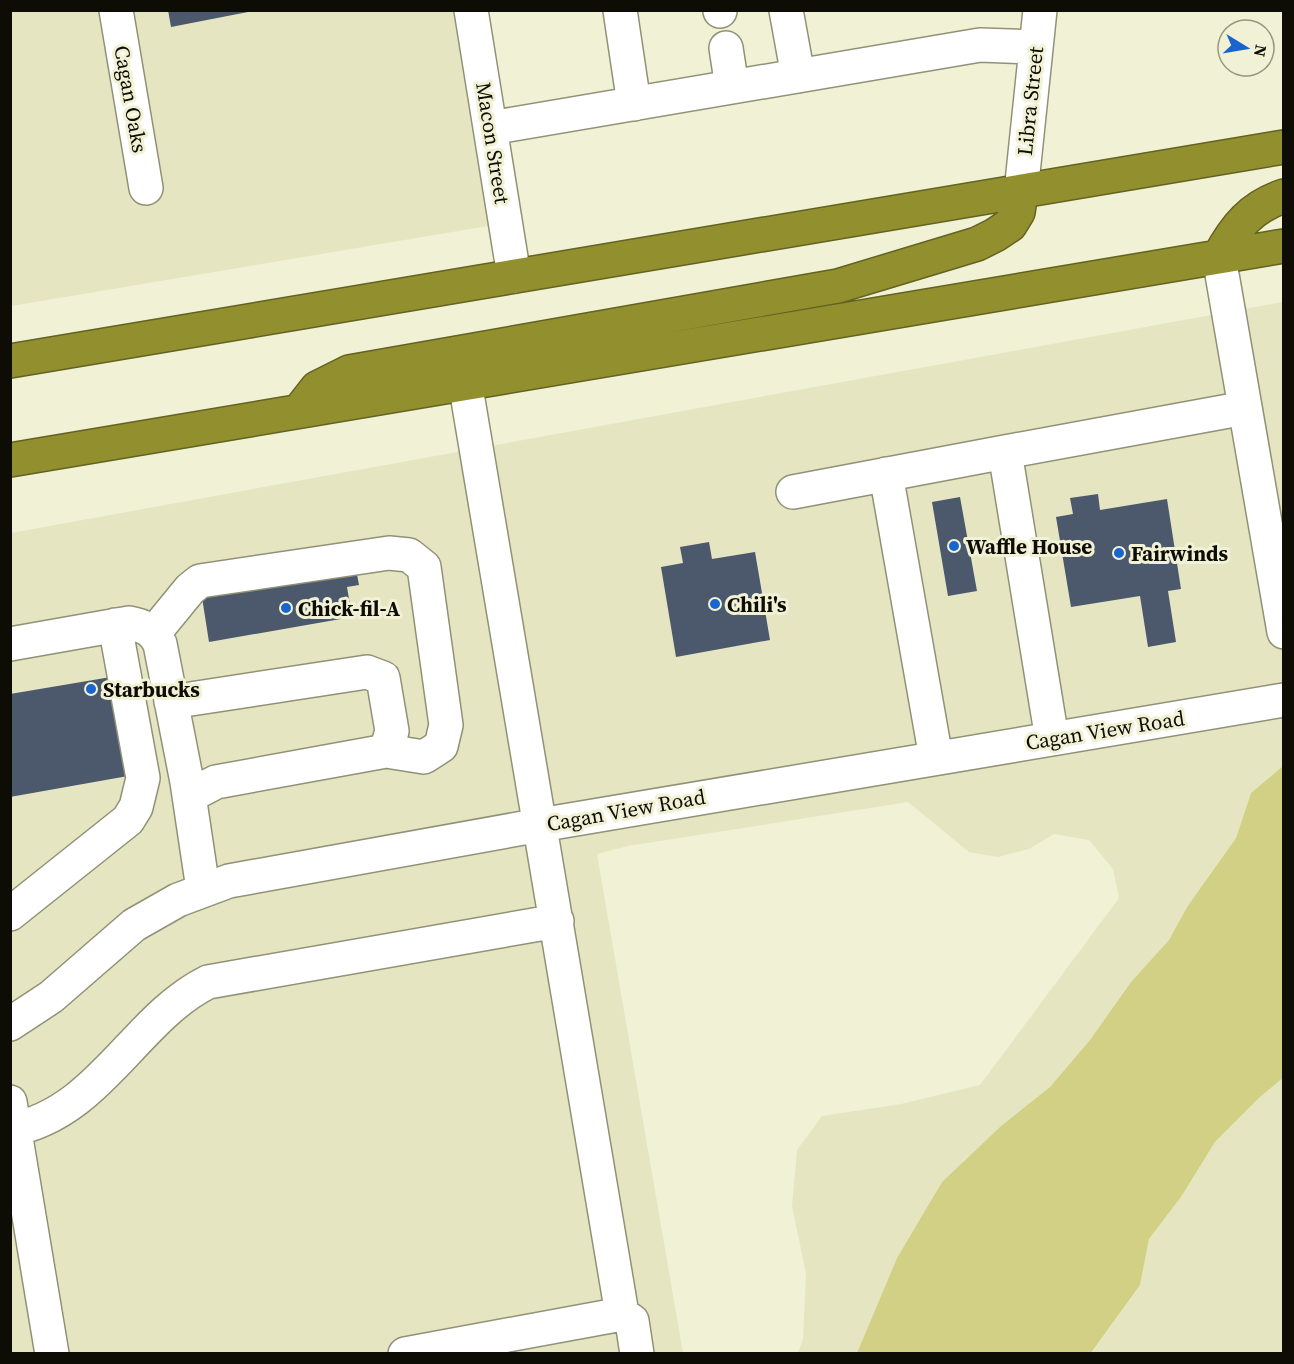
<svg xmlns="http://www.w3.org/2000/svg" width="1294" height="1364" viewBox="0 0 1294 1364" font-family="'Source Serif 4',serif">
<rect width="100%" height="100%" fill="#f1f2d5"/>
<path fill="#e5e5c2" d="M11,11H463L500,224L11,306Z
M1283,302V766L1251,793L1236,838L1187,907L1169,940L1131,982L1090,1040L1050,1087L1001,1126L942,1182L897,1258L857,1353H798L803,1339L806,1274L792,1206L797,1150L822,1116L901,1104L980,1085L1119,898L1113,869L1089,840L1054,834L1029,849L998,857L969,852L908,802L628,846L597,854L683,1353L11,1354V533Z
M1283,1078V1353L1091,1354L1140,1285L1149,1239L1181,1197L1215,1142L1260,1097Z"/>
<path fill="#d2d084" d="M1283,766V1078L1260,1097L1215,1142L1181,1197L1149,1239L1140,1285L1091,1353H857L897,1258L942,1182L1001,1126L1050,1087L1090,1040L1131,982L1169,940L1187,907L1236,838L1251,793Z"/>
<path fill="#4c596d" d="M168,10H248V12L171,27Z
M1098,494L1100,510L1167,499L1181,589L1168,591L1176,642L1148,647L1140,596L1071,607L1056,517L1073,514L1070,498Z
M960,497L977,591L948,596L932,502Z
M709,542L712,559L755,552L770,640L676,657L661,567L683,563L680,547Z
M355,564L359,585L347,587L352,617L209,642L201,591Z
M111,677L128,776L10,797V694Z"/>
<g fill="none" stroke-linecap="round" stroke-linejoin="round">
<g stroke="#919177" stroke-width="36">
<path id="minor" d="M116,10L146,188
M471,10L514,276
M620,10L634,104
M720,10V11
M786,10L798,76
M726,48L732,87
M490,128L980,45L1035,47
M1021,192L1040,10
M1219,257L1284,632
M465,382L622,1314
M886,474L936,758
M793,492L1005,452
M154,633L190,589L200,581L389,553L409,555L424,567L446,725L441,746L424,757L386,751L216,782L189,796
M10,644L129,623C145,626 153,630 160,644L187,782L203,889
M171,702L367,672L383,678L392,731L386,751
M1052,739L1005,452L1245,408
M10,914L128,820L136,807L143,778L115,625
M10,1024L51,997L134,925L178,900L229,881L540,825L1284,700
M10,1102L52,1354
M10,1130C100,1113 134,1019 208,982L557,921
M405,1354L622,1314L632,1321L637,1354"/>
</g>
<g stroke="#636220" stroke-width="36">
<path id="highway" d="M1219,257C1235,227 1251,207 1284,196
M10,361L1284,147
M299,411L317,388L349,372L838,286L977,244L995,235L1010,225L1018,212L1021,192
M10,460L1284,246"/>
</g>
<use href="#minor" stroke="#fff" stroke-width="33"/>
<use href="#highway" stroke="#928f2f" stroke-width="33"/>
</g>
<g fill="#1964cf" stroke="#f1f2d5" stroke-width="2">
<circle cx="954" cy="546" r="6"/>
<circle cx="1119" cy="553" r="6"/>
<circle cx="715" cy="604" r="6"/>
<circle cx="286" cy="608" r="6"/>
<circle cx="91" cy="689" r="6"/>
</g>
<g text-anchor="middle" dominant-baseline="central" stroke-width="6" stroke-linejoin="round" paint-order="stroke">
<g font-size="21" fill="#0d0d05" stroke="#f1f2d5">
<text transform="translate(131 99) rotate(80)">Cagan Oaks</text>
<text transform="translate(1030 101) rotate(-84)">Libra Street</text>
<text transform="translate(493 143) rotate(81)">Macon Street</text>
<text transform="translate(1105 730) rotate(-9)">Cagan View Road</text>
<text transform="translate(626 810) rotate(-10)">Cagan View Road</text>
</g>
<g font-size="21" font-weight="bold" fill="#0d0d05" stroke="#f1f2d5" text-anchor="start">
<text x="966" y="546">Waffle House</text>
<text x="1131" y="553">Fairwinds</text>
<text x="727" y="604">Chili's</text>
<text x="298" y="608">Chick-fil-A</text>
<text x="103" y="689">Starbucks</text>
</g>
</g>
<rect width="1294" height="1364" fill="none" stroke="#0d0d05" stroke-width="24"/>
<g transform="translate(1246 48) rotate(101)"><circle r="28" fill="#f1f2d5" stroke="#969682" stroke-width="1.5"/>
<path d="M0-4.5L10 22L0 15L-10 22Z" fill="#1964cf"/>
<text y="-9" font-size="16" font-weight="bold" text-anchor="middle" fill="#0d0d05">N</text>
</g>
</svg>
